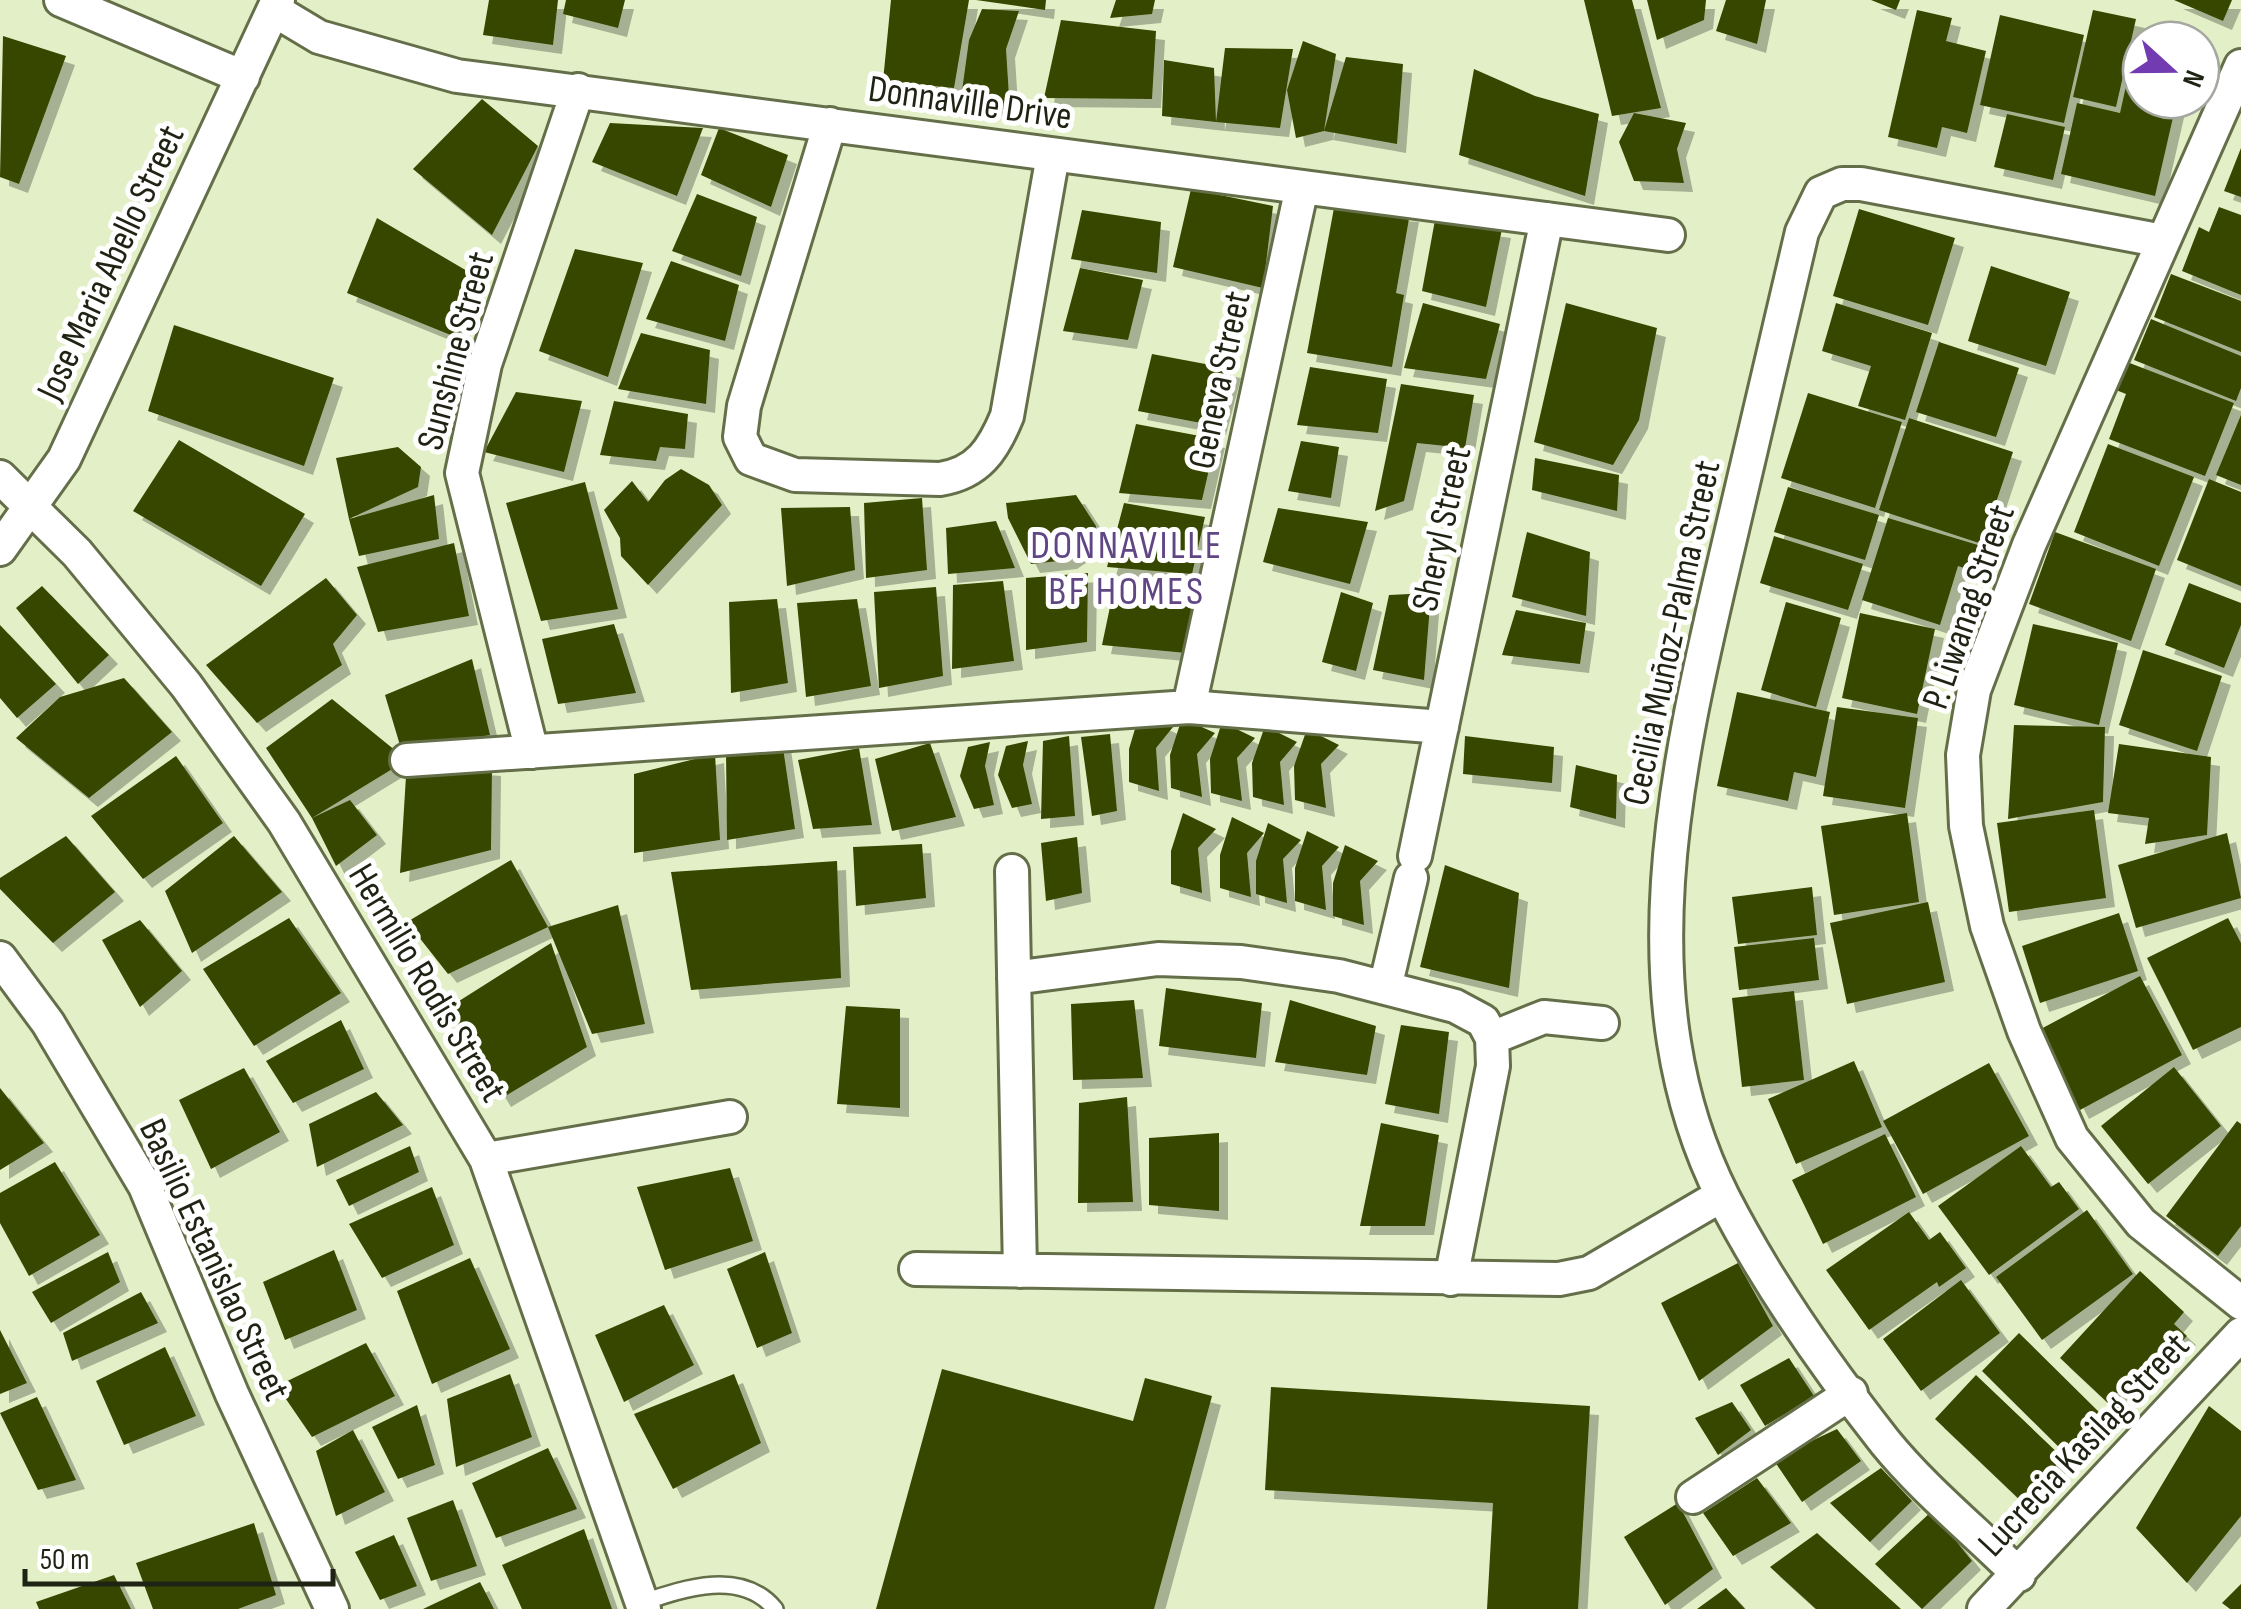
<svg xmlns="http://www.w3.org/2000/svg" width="2241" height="1609" viewBox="0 0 2241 1609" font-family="'Sofia Sans Condensed',sans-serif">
<defs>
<filter id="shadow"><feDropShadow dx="9" dy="9" stdDeviation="0" flood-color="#0004"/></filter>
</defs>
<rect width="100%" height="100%" fill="#e3f0c7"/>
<path fill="#384600" filter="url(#shadow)" d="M489,0H558L553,45L483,35Z
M566,0H625L618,28L563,14Z
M891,0H969L954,88L883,81Z
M976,0H1046L1045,10Z
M1116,0H1155L1152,14L1110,18Z
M1584,0H1632L1661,108L1612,116Z
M1647,0H1706L1704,20L1657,40Z
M1726,0H1766L1757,44L1716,31Z
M1871,0H1900L1896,10Z
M2174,0H2232L2223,21Z
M982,9L1019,11L1006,49L1010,112L961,98L969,40Z
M1917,10L1952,18L1946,41L1986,51L1967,133L1942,127L1937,148L1888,137Z
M2093,10L2136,19L2116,107L2073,97Z
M2000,15L2084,35L2064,123L1980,105Z
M1061,20L1156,31L1152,99L1044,98Z
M3,36L66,56L19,184L0,177Z
M1303,41L1336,54L1324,131L1346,57L1403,64L1397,144L1324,131L1296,138L1287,90Z
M1225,48L1293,49L1280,128L1216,122Z
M1164,60L1214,68L1216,122L1162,116Z
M1474,69L1535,96L1599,114L1585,196L1459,155Z
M2126,86L2141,89V100H2177L2155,196L2061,174L2077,103L2120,113Z
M482,99L538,146L492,235L413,169Z
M1634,113L1686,123L1677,149L1684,183L1634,181L1619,142Z
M2007,114L2065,127L2053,180L1994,167Z
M610,123L703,128L677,196L592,162Z
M719,128L788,155L771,207L701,175Z
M2241,148V197L2224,191Z
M1191,189L1273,206L1263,288L1173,267Z
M697,194L757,217L741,276L672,251Z
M2219,207L2241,215V295L2182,271L2199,227L2209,232Z
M1334,208L1410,213L1396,293L1404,295L1392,367L1307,353Z
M1859,209L1955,238L1928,325L1833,296Z
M1082,210L1161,222L1157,273L1071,259Z
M377,218L479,278L458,338L347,293Z
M1435,220L1502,229L1486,307L1422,291Z
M575,249L643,263L608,377L539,351Z
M671,261L739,285L725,341L646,319Z
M1991,266L2070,292L2046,366L1968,341Z
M1080,268L1143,280L1128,340L1063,331Z
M2171,274L2241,301V352L2154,317Z
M1423,303L1500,324L1486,379L1404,368Z
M1566,303L1657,328L1639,420L1613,465L1534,442Z
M1836,303L1932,333L1905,420L1858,406L1871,366L1822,351Z
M2151,319L2241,356V388L2236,401L2134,360Z
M174,325L334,378L304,466L148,411Z
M641,333L710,350L706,404L618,389Z
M1939,342L2019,368L1996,437L1916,412Z
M1152,354L1232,369L1217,426L1138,411Z
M2127,362L2234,403L2205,476L2109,439L2126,394L2116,390Z
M1310,367L1387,379L1378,433L1297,425Z
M1401,384L1474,395L1465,448L1417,443L1404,501L1375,511Z
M516,392L582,401L564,472L484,452Z
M1808,393L1902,422L1875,508L1781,478Z
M614,401L688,414L685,449L660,447L656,461L600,455Z
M2241,415V485L2216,475Z
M1909,418L2013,452L1982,544L1879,510Z
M1136,424L1216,439L1202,500L1119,493Z
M179,440L305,514L261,586L133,511Z
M1301,441L1339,447L1331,498L1288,491Z
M2108,444L2194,477L2159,566L2074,532Z
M398,447L421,467L418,487L349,519L434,495L439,539L359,556L349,519L336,458Z
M1535,458L1619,475L1617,511L1532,490Z
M681,469L709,485L722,505L648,585L621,556L620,538L604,510L632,481L648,502L665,480Z
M2209,479L2241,492V586L2177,560Z
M585,482L618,609L541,621L506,503Z
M1788,487L1879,515L1865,560L1774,532Z
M1076,495L1096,526L1093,543L1068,560L1031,564L1008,518L1006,503Z
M922,498L927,570L866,578L864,503Z
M1124,503L1205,517L1192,574L1107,567Z
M850,507L855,570L787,586L781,508Z
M1278,508L1368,522L1350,584L1263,562Z
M1888,518L1978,545L1970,570L1958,566L1940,625L1862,600Z
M996,521L1015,568L948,574L946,528Z
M1527,532L1590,552L1586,616L1512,597Z
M2055,532L2156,569L2131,641L2029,604Z
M1774,536L1863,564L1848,610L1760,583Z
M454,543L469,616L378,632L357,567Z
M1088,573L1087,642L1026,650V578Z
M326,578L357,615L333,644L342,665L257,723L206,665Z
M1003,581L1014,661L952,669L953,585Z
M1115,583L1196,590L1186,653L1102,645Z
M2189,583L2241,603V625L2224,668L2165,645Z
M42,586L109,655L78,684L16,608Z
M936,587L943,676L879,688L874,592Z
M1341,592L1373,603L1356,671L1322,662Z
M1431,593L1424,680L1373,670L1389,595Z
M777,599L788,683L731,693L729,602Z
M857,599L871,686L806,697L797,603Z
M1786,602L1841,618L1816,707L1761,690Z
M1516,610L1586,623L1580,664L1502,655Z
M1860,613L1935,629L1917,714L1842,698Z
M614,624L636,693L558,704L542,639Z
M2033,624L2118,643L2099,725L2014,705Z
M0,625L56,684L17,718L0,698Z
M2143,650L2222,676L2197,751L2119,725Z
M472,659L490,735L402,752L385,695Z
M124,678L172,732L89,798L16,738L60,697Z
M1737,692L1830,712L1816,777L1794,772L1788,801L1717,786Z
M332,699L407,760L492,767L491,850L400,873L407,760L312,818L350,800L377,835L336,866L312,818L266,748Z
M1837,707L1918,718L1905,808L1823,796Z
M1140,712L1173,727L1156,748L1159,791L1129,782V749Z
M1182,718L1215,733L1197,754L1202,797L1171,788L1170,755Z
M1222,722L1255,738L1237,758L1242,801L1211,793L1210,759Z
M2014,725L2105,727L2103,802L2008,819Z
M1265,726L1297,742L1280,762L1284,805L1253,797L1252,763Z
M1307,729L1339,745L1321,764L1326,808L1295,800L1294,766Z
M1110,734L1117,811L1092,816L1081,737Z
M1069,736L1075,816L1041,819L1043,741Z
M1465,736L1554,747L1552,783L1463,774Z
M782,741L795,829L727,840L726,751Z
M1028,741L1023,765L1032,804L1012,808L998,775L1006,746Z
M990,742L985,766L994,805L974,809L960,776L968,747Z
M930,743L956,817L892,831L875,759Z
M2119,744L2211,757L2207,835L2145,844L2149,818L2108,813Z
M859,748L872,825L813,829L798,760Z
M715,754L720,840L634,853V774Z
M176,756L223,823L143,879L91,816Z
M1576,765L1617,775L1616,819L1570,807Z
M2094,810L2106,898L2009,912L1997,823Z
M1183,813L1216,829L1198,848L1202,893L1171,884V851Z
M1907,813L1919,902L1834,915L1821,826Z
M1232,817L1264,833L1247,853L1251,897L1220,888V855Z
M1268,823L1301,840L1283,859L1287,903L1256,894V861Z
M1307,831L1339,847L1322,866L1326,910L1295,901V868Z
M2227,833L2241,898L2136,928L2118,865Z
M66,836L115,892L53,943L0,889V878Z
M234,836L282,892L192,953L165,891Z
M1077,837L1082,893L1046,901L1041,843Z
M922,844L926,898L856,906L853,847Z
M1345,845L1378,861L1360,881L1364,925L1333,916V883Z
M511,860L548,927L448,974L407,922Z
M837,861L841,978L691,990L671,872Z
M1445,865L1519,893L1509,988L1420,967Z
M1812,887L1817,935L1738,944L1732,897Z
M1928,902L1945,982L1847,1004L1830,923Z
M618,905L645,1024L592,1034L548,927Z
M2119,913L2138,971L2040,1003L2022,946Z
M289,918L341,993L254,1046L203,969Z
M2228,918L2241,943V1027L2193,1050L2147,958Z
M140,920L182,971L140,1007L102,940Z
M1814,938L1819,980L1739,990L1734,947Z
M551,943L587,1047L502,1098L448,1008Z
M2140,976L2182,1055L2080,1110L2039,1030Z
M1166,988L1262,1003L1256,1058L1159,1046Z
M1794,991L1804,1080L1742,1087L1732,998Z
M1134,1000L1143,1078L1073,1080L1071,1004Z
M1290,1000L1376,1026L1367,1075L1275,1062Z
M846,1006L900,1009V1108L837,1104Z
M341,1020L364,1069L293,1103L266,1061Z
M1401,1025L1449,1032L1439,1114L1385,1104Z
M1854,1061L1882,1127L1796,1164L1768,1099Z
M1989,1063L2029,1136L1923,1194L1883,1121Z
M2174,1067L2221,1126L2148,1184L2101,1126Z
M244,1068L280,1132L211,1169L179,1100Z
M0,1088L44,1143L0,1170Z
M376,1092L403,1125L317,1167L309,1124Z
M1127,1097L1133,1202L1078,1203L1079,1103Z
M2237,1121L2241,1124V1226L2218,1256L2166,1216Z
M1381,1123L1439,1135L1425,1226H1360Z
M1219,1133V1211L1149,1205V1138Z
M1885,1134L1916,1197L1823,1244L1792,1180Z
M410,1146L419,1172L349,1206L336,1180Z
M2021,1146L2051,1187L2059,1182L2079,1209L1989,1275L1938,1206Z
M55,1162L100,1235L29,1276L0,1223V1193Z
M730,1168L753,1241L665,1270L637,1187Z
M432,1187L454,1245L382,1278L349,1224Z
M2087,1210L2133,1274L2042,1340L1996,1277Z
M1909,1212L1929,1240L1940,1232L1966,1268L1939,1287L1937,1282L1869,1330L1826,1270Z
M334,1250L357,1310L285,1340L263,1282Z
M108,1252L120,1282L51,1323L32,1292Z
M765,1252L792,1333L757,1348L727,1269Z
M470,1258L510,1349L432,1384L397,1291Z
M1738,1263L1773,1326L1699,1381L1661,1303Z
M2140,1271L2184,1312L2174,1324L2187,1336L2155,1370L2146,1362L2108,1403L2060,1358Z
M1961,1280L2000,1333L1921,1391L1883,1339Z
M141,1292L158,1323L72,1361L63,1333Z
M664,1305L694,1365L624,1402L595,1335Z
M0,1330L27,1383L0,1394Z
M2019,1333L2107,1420L2070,1458L1982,1371Z
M366,1343L395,1396L312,1437L277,1386Z
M165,1347L196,1416L124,1445L96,1381Z
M1789,1358L1814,1396L1765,1426L1740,1385Z
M942,1369L1133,1421L1145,1378L1212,1396L1154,1609H876Z
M510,1374L532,1437L456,1467L447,1399Z
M734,1374L761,1443L673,1489L634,1414Z
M1976,1375L2063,1458L2022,1502L1935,1419Z
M1271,1387L1590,1406L1578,1609H1487L1493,1503L1265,1490Z
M37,1397L76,1480L38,1490L0,1413Z
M1732,1402L1751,1430L1718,1455L1695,1418Z
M417,1405L435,1465L398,1479L372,1427Z
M2209,1406L2241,1431V1516L2187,1583L2136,1528Z
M1837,1429L1861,1461L1802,1502L1773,1459Z
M353,1430L385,1492L336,1516L316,1451Z
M548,1448L577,1509L496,1538L472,1483Z
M1881,1468L1912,1501L1870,1542L1830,1503Z
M1757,1478L1791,1523L1733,1556L1703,1513Z
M453,1500L477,1566L431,1581L407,1518Z
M1678,1503L1713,1569L1665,1605L1624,1537Z
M1932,1511L1972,1561L1922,1609L1875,1564Z
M254,1523L276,1595L238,1609H153L136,1563Z
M584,1529L612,1609H522L502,1565Z
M1817,1533L1901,1609H1816L1770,1567Z
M394,1535L417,1586L380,1600L355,1552Z
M114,1575L131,1609H39L36,1602Z
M480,1582L494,1609H423Z
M2241,1584V1609H2230L2222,1603Z
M1726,1588L1745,1609H1697Z"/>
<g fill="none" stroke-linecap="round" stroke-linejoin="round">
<g stroke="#646f4a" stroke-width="20">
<path id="service" d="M644,1602C685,1588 742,1569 775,1609"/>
</g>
<g stroke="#646f4a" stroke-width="38">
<path id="minor" d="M61,0L243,77
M274,10L319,37L457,76L1668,235
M2241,66L2029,545L1974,690L1963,755L1966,826L1987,926L2024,1031L2072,1138L2141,1223L2241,1303
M830,124L744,406L740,437L751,459L795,475L940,479C978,473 993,450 1007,416L1053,155
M0,477L77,553L186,685L284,822L486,1159L644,1609
M0,549L64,459L278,0
M1189,707L1302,187
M532,752L462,473L485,364L578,90
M407,760L1189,707L1442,727
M1415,856L1547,219
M1012,871L1020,1271
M0,958L48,1023L145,1186L232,1394L332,1609
M1014,978L1158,959L1241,962L1339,976L1455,1006L1483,1021L1492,1038L1493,1066L1451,1279
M1385,988L1411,878
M1492,1038L1544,1017L1602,1023
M486,1159L730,1117
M916,1269L1559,1279L1589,1273L1722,1195
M1693,1497L1851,1393
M2019,1575C1976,1532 1924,1490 1885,1442C1826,1367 1767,1283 1723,1197C1620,993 1679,756 1728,547C1753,442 1778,337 1802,232L1821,193L1842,184H1861L2163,241
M1984,1609L2241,1334"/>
</g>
<use href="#service" stroke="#fff" stroke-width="15"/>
<use href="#minor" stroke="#fff" stroke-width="32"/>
</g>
<g text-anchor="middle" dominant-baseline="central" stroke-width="10" stroke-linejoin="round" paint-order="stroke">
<g font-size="38" fill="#1f2314" stroke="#fff">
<text transform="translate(970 103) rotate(8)">Donnaville Drive</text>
<text transform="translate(111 263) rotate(-65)">Jose Maria Abello Street</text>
<text transform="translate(456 351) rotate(-75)">Sunshine Street</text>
<text transform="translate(1220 380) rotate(-78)">Geneva Street</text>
<text transform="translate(1442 529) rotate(-78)">Sheryl Street</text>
<text transform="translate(1969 607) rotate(-71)">P. Liwanag Street</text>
<text transform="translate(1672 633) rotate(-78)">Cecilia Muñoz-Palma Street</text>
<text transform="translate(427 983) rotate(59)">Hermilio Rodis Street</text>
<text transform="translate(214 1260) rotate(65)">Basilio Estanislao Street</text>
<text transform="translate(2084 1445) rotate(-47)">Lucrecia Kasilag Street</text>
</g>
<g font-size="40" letter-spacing="2.5" fill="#604784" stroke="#fff">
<text x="1127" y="546">DONNAVILLE<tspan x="1127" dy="46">BF HOMES</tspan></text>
</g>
</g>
<g transform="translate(2171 70) rotate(111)"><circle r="48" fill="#ffffff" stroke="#a5a7a1" stroke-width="2.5"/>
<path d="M0-8L18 38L0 25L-18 38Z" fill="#723bb1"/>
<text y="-15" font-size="28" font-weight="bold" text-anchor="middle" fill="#1f2314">N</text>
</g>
<path d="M25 1569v15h308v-15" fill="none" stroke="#1f2314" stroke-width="5"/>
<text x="40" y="1569" font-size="30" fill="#1f2314" stroke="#ffffff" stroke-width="8" paint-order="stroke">50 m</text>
</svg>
